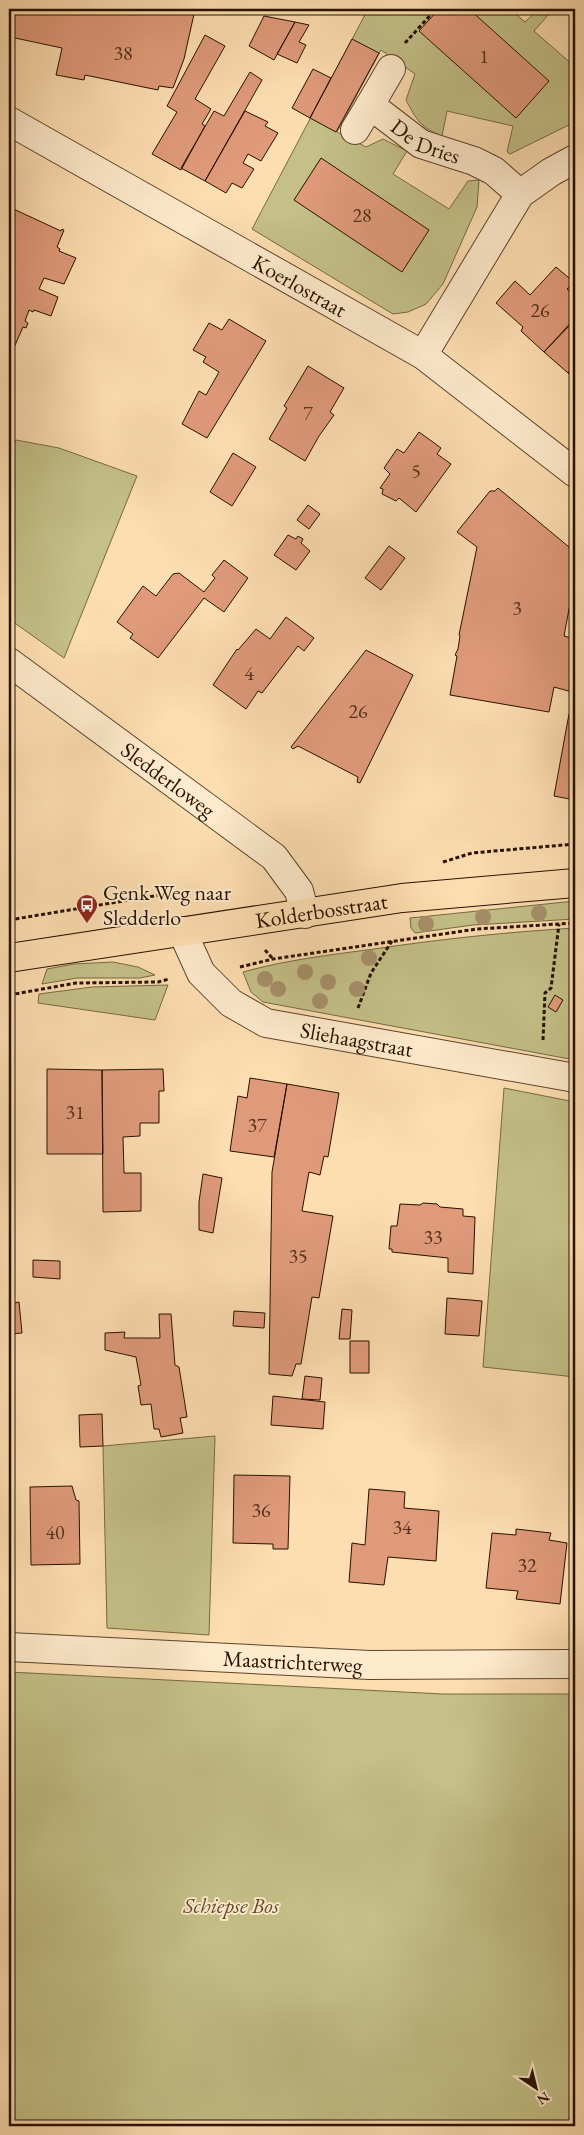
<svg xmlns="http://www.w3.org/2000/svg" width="584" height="2135" viewBox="0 0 584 2135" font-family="'EB Garamond',serif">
<rect width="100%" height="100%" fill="#fddeb1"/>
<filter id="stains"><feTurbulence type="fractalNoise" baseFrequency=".004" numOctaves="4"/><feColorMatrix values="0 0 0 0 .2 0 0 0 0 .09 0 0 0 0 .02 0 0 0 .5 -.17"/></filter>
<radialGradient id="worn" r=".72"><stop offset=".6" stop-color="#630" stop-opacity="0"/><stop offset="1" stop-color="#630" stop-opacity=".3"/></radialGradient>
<path fill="#c4c088" stroke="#766844" d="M368,9H510L525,22L539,9L550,13L534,31L574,66L575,65V122L510,154L507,152L513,126L447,111L442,136C421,128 416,119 406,100L415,74L381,50L337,132L366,147L383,139L407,151L393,174L449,209L468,181L479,180L477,207L443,284L426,304L408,312L393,314L252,229Z
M16,440L59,448L137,476L64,658L9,619V449Z
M575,901V919L473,925L415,933L411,928L410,918Z
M575,928V1060L263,1002L251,992L243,972C286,960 329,955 374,949C441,939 508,932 575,928Z
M113,962L138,967L155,975L140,978H77L42,984L47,969L74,964Z
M168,985L155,1020L38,1003L39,994L92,987Z
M504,1088L575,1102V1377L483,1367Z
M215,1436L209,1635L107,1628L103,1446Z
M9,1672L443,1694H575V2126H9Z"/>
<path fill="#df9a7a" stroke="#271000" d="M9,9H169L194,14L184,59L173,88L159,86L158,90L85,75L84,80L56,75L62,48L15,38L9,42Z
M439,9H469L549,81L516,118L419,31Z
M264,16L295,22L274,60L249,46Z
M295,22L309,25L299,42L306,45L297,63L277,54Z
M205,35L225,46L195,99L211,109L202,124L205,126L181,170L152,154L177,112L167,106Z
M352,39L379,53L336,132L310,118Z
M313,69L331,78L310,118L292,108Z
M250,72L262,80L205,181L181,168L214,111L224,116Z
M245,111L268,122L265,126L278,133L261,161L248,154L243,163L254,169L242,188L232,183L226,193L205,181Z
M321,158L429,230L402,272L294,200Z
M9,207L61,231L62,229L64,230L57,247L60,249L59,251L76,258L64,284L44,278L39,289L58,297L51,316L34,310L33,312L29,310L25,321L28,323L26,328L23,327L9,359Z
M556,267L575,283L567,289L575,296V318L544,352L521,331L523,327L496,303L515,281L530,295Z
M229,319L266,341L207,438L182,424L199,391L206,395L219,372L203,362L206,357L193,350L209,323L222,330Z
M571,324L575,327V365L568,373L544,352Z
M575,365V379L568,373Z
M308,366L344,388L330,412L334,415L319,436L305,461L269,439L287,408L284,406Z
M419,432L441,448L437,454L451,464L416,512L399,498L396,501L382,494L383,489L380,488L390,474L384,468L397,449L404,453Z
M233,453L256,467L232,506L210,492Z
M498,488L575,552V577L564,636L575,639V678L572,692L554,687L549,712L450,695L457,656L455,655L458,649L460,636L459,635L477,547L457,532L490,491H495Z
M308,505L320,514L309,529L297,520Z
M288,535L296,539L298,536L303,539L301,543L310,551L296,570L274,555Z
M389,546L405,558L381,590L365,578Z
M224,560L248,578L224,612L204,598L158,658L130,638L133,634L117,622L143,586L156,596L173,574L179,573L204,592L215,578L212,575Z
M286,617L314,638L304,651L298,646L262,693L258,691L246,709L213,685L237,649L238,650L256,629L270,639Z
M366,650L413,675L360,783L357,782L358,777L298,746L293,749L291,747Z
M569,714L575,716V800L554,796Z
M9,785L14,788L9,801Z
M555,995L563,1000L556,1012L548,1007Z
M47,1069L102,1070L103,1154H47Z
M163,1069L164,1091H159V1123H140V1136L123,1137L124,1173H141V1211L103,1212L102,1070Z
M250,1078L287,1084L274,1157L230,1151L238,1096L247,1098Z
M287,1084L339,1093L328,1157L324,1156L320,1175L309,1172L302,1211L333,1216L319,1298L312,1297L301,1364H296L292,1376L269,1374L272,1172Z
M203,1174L222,1178L213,1233L199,1230V1202Z
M423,1203L437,1204L440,1207L463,1209V1216L475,1217L473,1274L448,1272V1258L392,1252V1249H389L391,1226H397L400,1204L420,1205Z
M33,1260L60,1261V1279L33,1277Z
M447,1298L482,1301L479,1336L445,1334Z
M9,1302L11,1304L19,1302L22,1333L9,1334Z
M342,1309L352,1310L350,1339H339Z
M234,1311L265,1313L264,1328L233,1326Z
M159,1314H171L175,1365L179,1367L187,1417L180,1418L183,1433L161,1437L159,1429H154L151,1404L141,1405L138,1386L141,1385L136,1357L105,1350V1333L125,1332L124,1338H160Z
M350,1341H369V1373H350Z
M305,1376L322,1378L320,1400L302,1399Z
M273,1396L325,1402L323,1429L271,1425Z
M102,1414L103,1446L80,1447L79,1415Z
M234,1475L290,1476L288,1549H273V1544L233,1543Z
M72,1486L76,1500L79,1501L80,1564L31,1565L30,1487Z
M369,1489L405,1492L404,1508L439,1511L436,1561L388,1557L384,1585L349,1582L352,1543L365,1545Z
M516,1529L551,1533L549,1540L567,1543L560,1604L516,1599L518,1591L486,1588L492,1533L516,1535Z"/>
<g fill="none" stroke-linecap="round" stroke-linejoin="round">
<g stroke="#5c442c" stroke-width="30">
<g id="minor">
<path id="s1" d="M391,69L370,105L421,144L474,161L494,171L520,194"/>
<path id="s2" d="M9,121L423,355L575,473"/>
<path d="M355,130L370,105"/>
<path d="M423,355L520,194L551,172L575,159"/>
<path id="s3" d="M9,662L274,857L299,891L305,914"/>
<path id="s4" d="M182,931L201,973L231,1003L266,1023L575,1078"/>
<path id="s5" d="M9,1647L370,1665L575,1664"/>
</g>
</g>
<g stroke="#271000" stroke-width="30">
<g id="major">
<path id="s6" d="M9,958L402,898L575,883"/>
</g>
</g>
<path stroke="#271000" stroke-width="3" stroke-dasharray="4 2.5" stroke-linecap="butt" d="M405,43L436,9
M443,862L472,853L575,844
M9,920L160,895L179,899
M265,950L273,959
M240,967L273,959L477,929L575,923
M9,995L76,983L158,982L169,979
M358,1008L371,973L392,941
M543,1040L545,993L551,988L559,924"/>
<use href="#minor" stroke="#feeacc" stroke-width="28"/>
<use href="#major" stroke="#fddeb1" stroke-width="28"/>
</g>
<g fill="#a68f6a">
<circle cx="539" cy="913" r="8"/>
<circle cx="483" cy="917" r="8"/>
<circle cx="426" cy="924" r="8"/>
<circle cx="369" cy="958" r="8"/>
<circle cx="305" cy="972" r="8"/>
<circle cx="265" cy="979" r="8"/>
<circle cx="328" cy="982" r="8"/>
<circle cx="278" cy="989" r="8"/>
<circle cx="357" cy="989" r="8"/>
<circle cx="320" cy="1001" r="8"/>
</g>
<defs>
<g id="bus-pin" transform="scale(1.125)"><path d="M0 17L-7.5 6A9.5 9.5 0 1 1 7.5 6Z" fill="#8f2418" stroke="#feeacc"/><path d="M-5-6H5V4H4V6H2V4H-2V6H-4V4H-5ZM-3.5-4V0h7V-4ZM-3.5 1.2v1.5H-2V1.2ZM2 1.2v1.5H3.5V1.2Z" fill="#fff"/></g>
</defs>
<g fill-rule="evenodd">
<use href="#bus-pin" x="87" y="905"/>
</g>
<g text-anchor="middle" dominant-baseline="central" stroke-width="4" stroke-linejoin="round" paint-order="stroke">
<g font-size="20" fill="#55321e">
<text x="123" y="53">38</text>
<text x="484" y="56">1</text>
<text x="362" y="215">28</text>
<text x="540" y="310">26</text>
<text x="308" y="413">7</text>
<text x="416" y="471">5</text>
<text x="517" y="608">3</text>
<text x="249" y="673">4</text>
<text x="358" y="711">26</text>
<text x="75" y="1112">31</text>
<text x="257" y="1125">37</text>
<text x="433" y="1237">33</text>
<text x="298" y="1256">35</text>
<text x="261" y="1510">36</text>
<text x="402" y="1527">34</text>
<text x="55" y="1532">40</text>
<text x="527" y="1565">32</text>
</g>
<g font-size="22" fill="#271000" stroke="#feeacc">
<text stroke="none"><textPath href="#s1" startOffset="109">De Dries</textPath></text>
<text stroke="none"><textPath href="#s2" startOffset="334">Koerlostraat</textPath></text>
<text stroke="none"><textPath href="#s3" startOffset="198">Sledderloweg</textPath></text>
<text stroke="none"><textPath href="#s6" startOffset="316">Kolderbosstraat</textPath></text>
<text stroke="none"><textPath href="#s4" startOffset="221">Sliehaagstraat</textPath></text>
<text stroke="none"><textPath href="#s5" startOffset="284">Maastrichterweg</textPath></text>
</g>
<g font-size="22" fill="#271000" stroke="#feeacc" text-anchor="start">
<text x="103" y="892">Genk Weg naar<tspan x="103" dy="25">Sledderlo</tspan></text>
</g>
<g font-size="22" font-style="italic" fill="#5e4e30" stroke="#feeacc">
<text x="231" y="1905">Schiepse Bos</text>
</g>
</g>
<rect width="584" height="2135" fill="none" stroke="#fddeb1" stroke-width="30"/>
<rect x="10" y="10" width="564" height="2115" fill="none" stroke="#271000" stroke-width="2.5"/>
<rect x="15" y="15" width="554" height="2105" fill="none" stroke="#271000"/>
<g transform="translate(536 2088) rotate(145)" stroke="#feeacc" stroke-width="4" paint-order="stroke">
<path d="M0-4L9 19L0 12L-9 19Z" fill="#271000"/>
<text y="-8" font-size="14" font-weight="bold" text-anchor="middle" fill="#271000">N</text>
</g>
<rect width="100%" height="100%" filter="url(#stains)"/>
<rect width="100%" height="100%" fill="url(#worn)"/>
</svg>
